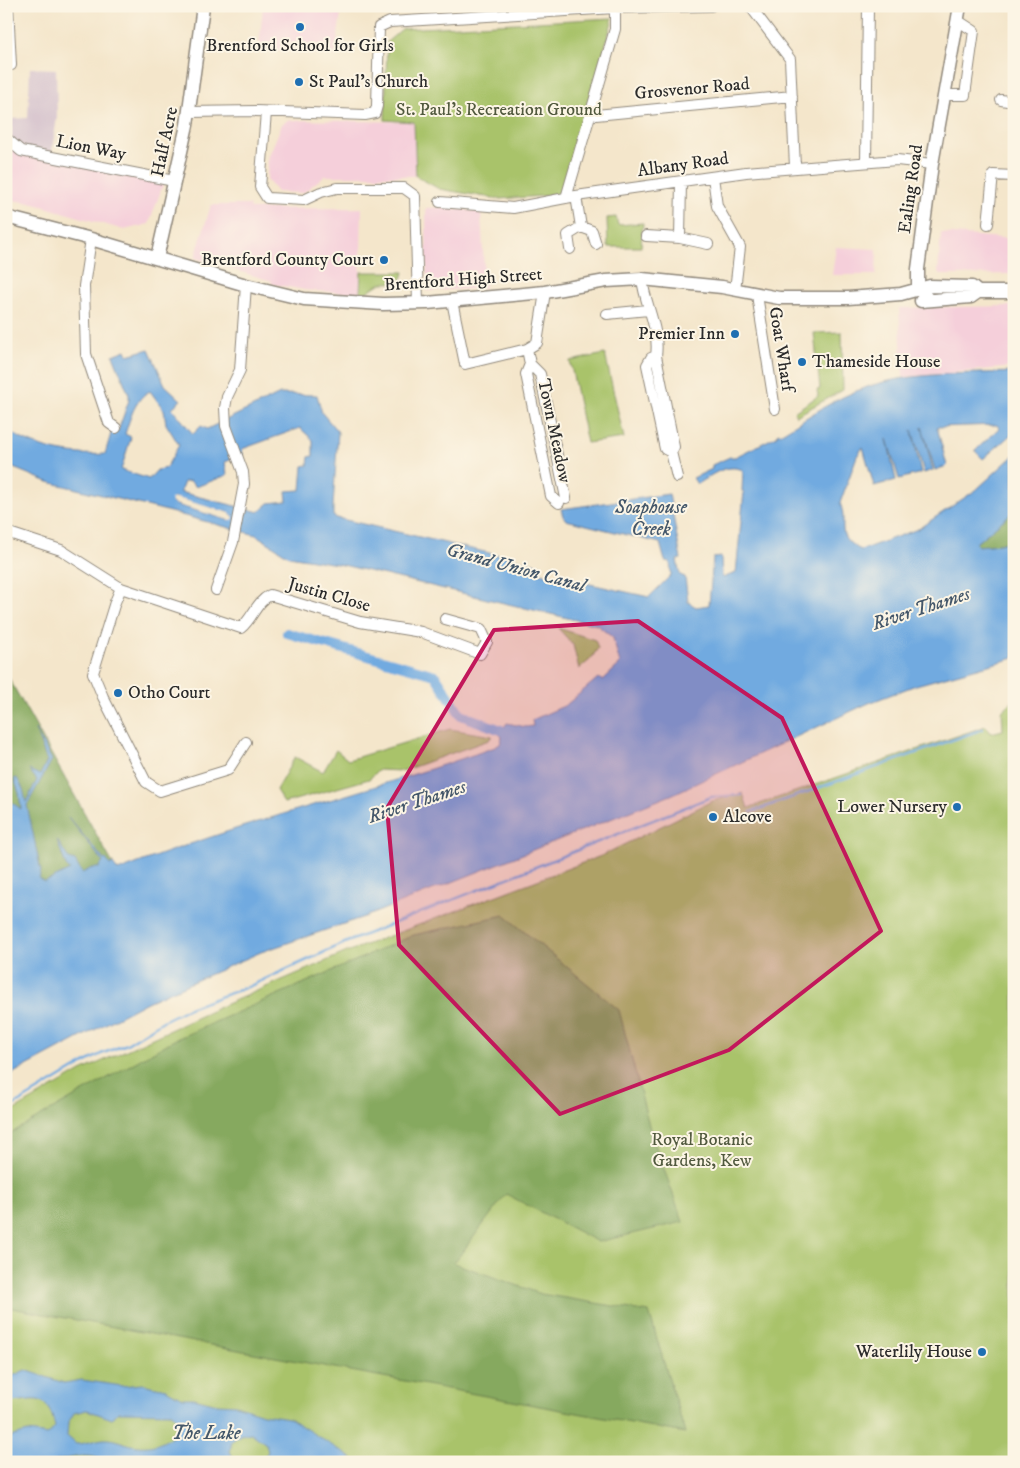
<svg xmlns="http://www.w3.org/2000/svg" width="1020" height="1468" viewBox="0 0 1020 1468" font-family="'IM FELL DW Pica',serif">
<rect width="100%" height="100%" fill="#fcf5e5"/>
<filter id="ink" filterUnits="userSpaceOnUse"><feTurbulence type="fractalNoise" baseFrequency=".02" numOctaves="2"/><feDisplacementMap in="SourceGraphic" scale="10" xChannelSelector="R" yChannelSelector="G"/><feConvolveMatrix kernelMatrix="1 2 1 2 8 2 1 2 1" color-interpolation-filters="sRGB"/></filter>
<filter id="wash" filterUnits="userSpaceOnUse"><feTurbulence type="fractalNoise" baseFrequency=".0096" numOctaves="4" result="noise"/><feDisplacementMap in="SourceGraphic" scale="20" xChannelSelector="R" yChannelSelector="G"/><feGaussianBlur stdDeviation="1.12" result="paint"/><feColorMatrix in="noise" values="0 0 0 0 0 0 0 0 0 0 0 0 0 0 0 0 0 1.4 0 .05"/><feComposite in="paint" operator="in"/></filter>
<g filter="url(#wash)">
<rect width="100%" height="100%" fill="#f4e6cb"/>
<path fill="#f5cfda" d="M263,6H342L335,56L259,48Z
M288,120L414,122L416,176H324L303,193L277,192L267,180L268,158L282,124Z
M6,138L11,144L165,179L149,224L124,230L31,203L6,199Z
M211,205H249L250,209L362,208L360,294L305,290L271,284L272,281L195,258Z
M442,207L481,212L485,288L427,291L426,208Z
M941,233L1014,239V274L941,275L938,272Z
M836,247L877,249L876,275H832Z
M1014,306V367L903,377L899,308Z"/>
<path fill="#d1bdcb" d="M30,68L56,69L57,117L51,157L11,144L12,119L28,118Z"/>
<path fill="#a9c36a" stroke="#6a774a" d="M613,18L565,192L543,196L499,199L439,189L416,176L414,122L385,120L387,42L402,29Z
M616,217L618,225L643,223L641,247H608L607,218Z
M361,272H404C401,289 388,279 378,285C370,288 370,293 360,293Z
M842,332L843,390L796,416L794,412L818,396L817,390L820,389L814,333Z
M605,354L624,438L587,443L570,361Z
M558,628L595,640L598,648L591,659L579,669L573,645Z
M1014,700V1462H6V1115L81,1071L222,1006L347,952L601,856L712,801L743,793L748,808L986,726L991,733L1003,730L1002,711Z
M450,729L492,736L489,740L402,771L379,770L369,779L284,803L276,790L295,757L323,772L336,750L348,760Z"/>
<path fill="#86a95e" stroke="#586a44" d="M1014,511V540L1000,544L978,546L976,543Z
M6,673L113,864L6,901Z
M504,915L619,1010L651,1133L683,1222L598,1242L506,1194L454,1263L541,1294L649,1312L685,1433L6,1307V1136L174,1040L414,935Z"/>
<path fill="#71aae0" stroke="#4e6a86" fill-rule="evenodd" d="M149,349L165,385L181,400L172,408L193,434L201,426L207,429L280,394L317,395L322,413L338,432L333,506V516L337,518L541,565L540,573L649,597L671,575L670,562L665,561L660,543L566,520L563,516L561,509L669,494L681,559L677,560L680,575L685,577L688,602L696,607L709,605L713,558L721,557L722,578L736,573L744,492L742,491L743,470C726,463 712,475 697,484L693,478L712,469V465L730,457H735L777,436L778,433L780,434C808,417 835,398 867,387C909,372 969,374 1014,372V432L983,459L975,451L999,428L997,425L937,427L947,466L935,470L922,427L933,470L924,473L912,430L921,473L899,479L887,439L896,480L874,486L863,447L857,456L840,503C849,525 832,535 861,550L918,529L976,490L1014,455V511L976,543L978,546L1000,544L1014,540V658L916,685L869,703L671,795L367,916L261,952L147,1002L6,1077V798L21,809L19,793L14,779L17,778L23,789L26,802L37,780L29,770L40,775L47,761L35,729L52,760L27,805L41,871L39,879L45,882L70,870L66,866L57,840L69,859L75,861L82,873L92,868H99L103,862L68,817L104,860L106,859L110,865L113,864L118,871C241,821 371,792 495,747L500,744L502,737L499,734L507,723L526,727L533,726L532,720L566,705L598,678L603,680L620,664L613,638L597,625L343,565L289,556L256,535L159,509L48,482L6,465V429C35,450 71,456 105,454L112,430L118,431L129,400V395L113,355L126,350L128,355ZM150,391L164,410L166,424L179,445L166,468L157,470L149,479L121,470L131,437L125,434C130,419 135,398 150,391ZM300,428L313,440V456L309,457L308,465L303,466L301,490L286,491L287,501L269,503L259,512L180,492L184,482L190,481L196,487L227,475L225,462L243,455L242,449ZM174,498L230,513L234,517L228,520L177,505L172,503Z
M25,1370L64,1383L82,1380L122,1386L142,1384L166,1389L182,1398H194L217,1404L236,1405L263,1414L289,1418L358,1462H106C88,1451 71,1458 53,1462C39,1465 21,1462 6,1462V1438L28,1432L48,1435L55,1427C47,1389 35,1402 6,1402V1379ZM87,1410L112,1419L118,1412L172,1413L181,1424C173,1440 156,1448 138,1446C126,1445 115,1438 103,1439C94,1440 86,1444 76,1444L67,1436L68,1423L74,1413ZM251,1433L266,1444L268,1452L261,1460L247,1461L233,1458L230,1451L232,1441L240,1435Z"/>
<path fill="#f4e6cb" d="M177,498L230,513L234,517L233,520H229L172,503L171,499Z"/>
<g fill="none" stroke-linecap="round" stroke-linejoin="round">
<path stroke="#71aae0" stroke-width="2.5" d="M751,812L983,729
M6,1110L74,1069L101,1054L127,1044L163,1021L189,1008L250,986L347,942L711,797L742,795"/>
<path stroke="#71aae0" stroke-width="10" d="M287,633L435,675L461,715L501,730"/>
</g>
</g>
<g filter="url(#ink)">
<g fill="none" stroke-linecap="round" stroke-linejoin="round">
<g stroke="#90887b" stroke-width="12">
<path id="minor" d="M750,6L790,59L795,167
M6,66L11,65L8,6
M944,95H965L974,31L957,20
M1001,100L1014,102
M190,112L256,111L365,115L375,113L377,106L379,27L390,22L615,8L711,6
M266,112L260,187L267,198L304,200L321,192L337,188H404L415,196L418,304
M596,115L792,96
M6,138L21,151L174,181
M866,162L868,6
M713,177L717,206L740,247L735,290
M681,182L680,238L708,244
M576,196L581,227L592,231L596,244
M566,198L615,29V8
M440,202L513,208L576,196L746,172L897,160L932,164
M988,224L993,175L1014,176
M646,236L680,238
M91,239L84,286L86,354L109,423L116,428
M570,249L568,235L581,227
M642,279C645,305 660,329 656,356
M757,295L775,409
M452,301L465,364L527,349L537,343L545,292
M607,314L648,310
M527,349L530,364L526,374L551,496L559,503
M530,364L540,374L566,498
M671,452L665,449L647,365L651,358L656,356L674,447L671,452L677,477
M6,532L61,550L121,588L241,628C253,618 256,602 270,595L360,622L421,632L480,654L487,642L481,629L445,619
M121,588L115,602L93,673L103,697L146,782L160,791L228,770L246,742
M216,590L233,542L244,484L243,472L226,426L225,408L227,397L240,370L246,285"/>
</g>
<g stroke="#90887b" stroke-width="15">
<path id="major" d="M6,217L91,239L246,285L304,299L383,304L427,303L545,292L606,281L642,279L722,287L779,298H848L901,294L930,286L972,287L978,292
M157,258L187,125L203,6
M929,300L918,288V269L932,164L960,6
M921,301L971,297L978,292H1014"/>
</g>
<use href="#minor" stroke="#fff" stroke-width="10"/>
<use href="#major" stroke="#fff" stroke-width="12"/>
</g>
</g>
<path fill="#c2185b" fill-opacity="0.2" stroke="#c2185b" stroke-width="4" stroke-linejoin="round" d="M638,621L782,718L881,931L729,1050L560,1114L399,945L387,808L494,630Z"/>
<g fill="#1f6fb2" stroke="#fcf5e5" stroke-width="2">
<circle cx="300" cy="27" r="5"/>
<circle cx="299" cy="82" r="5"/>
<circle cx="384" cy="260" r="5"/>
<circle cx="735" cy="334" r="5"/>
<circle cx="802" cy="362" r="5"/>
<circle cx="118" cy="693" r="5"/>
<circle cx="957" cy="807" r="5"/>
<circle cx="713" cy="817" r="5"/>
<circle cx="982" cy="1352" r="5"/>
</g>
<g text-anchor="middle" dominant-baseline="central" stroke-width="4" stroke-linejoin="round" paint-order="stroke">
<g font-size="18" fill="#2b2b2b" stroke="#fcf5e5" text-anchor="start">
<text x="300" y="46" text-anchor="middle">Brentford School for Girls</text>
<text x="309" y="82">St Paul's Church</text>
<text x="374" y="260" text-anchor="end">Brentford County Court</text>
<text x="725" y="334" text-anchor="end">Premier Inn</text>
<text x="812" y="362">Thameside House</text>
<text x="128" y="693">Otho Court</text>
<text x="947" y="807" text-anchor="end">Lower Nursery</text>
<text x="723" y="817">Alcove</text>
<text x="972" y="1352" text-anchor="end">Waterlily House</text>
</g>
<g font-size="18" fill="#2b2b2b" stroke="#fcf5e5">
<text transform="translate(692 89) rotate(-5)">Grosvenor Road</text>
<text transform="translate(165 142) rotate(-78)">Half Acre</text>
<text transform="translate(91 148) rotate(11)">Lion Way</text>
<text transform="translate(683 165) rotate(-8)">Albany Road</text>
<text transform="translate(911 189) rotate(-82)">Ealing Road</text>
<text transform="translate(463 280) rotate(-4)">Brentford High Street</text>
<text transform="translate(781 349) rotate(81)">Goat Wharf</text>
<text transform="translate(554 431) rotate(78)">Town Meadow</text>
<text transform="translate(329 595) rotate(16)">Justin Close</text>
</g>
<g font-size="18" fill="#51593e" stroke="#fcf5e5">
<text x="499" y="110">St. Paul's Recreation Ground</text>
<text x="702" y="1140">Royal Botanic<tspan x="702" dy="21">Gardens, Kew</tspan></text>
</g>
<g font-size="19" font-style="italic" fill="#44576a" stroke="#fcf5e5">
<text x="651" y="507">Soaphouse<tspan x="651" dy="22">Creek</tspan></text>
<text transform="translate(516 568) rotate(15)">Grand Union Canal</text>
<text transform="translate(921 609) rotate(-18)">River Thames</text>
<text transform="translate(417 802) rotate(-18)">River Thames</text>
<text x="206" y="1433">The Lake</text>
</g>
</g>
<rect width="1020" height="1468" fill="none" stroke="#fcf5e5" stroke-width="25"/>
</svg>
